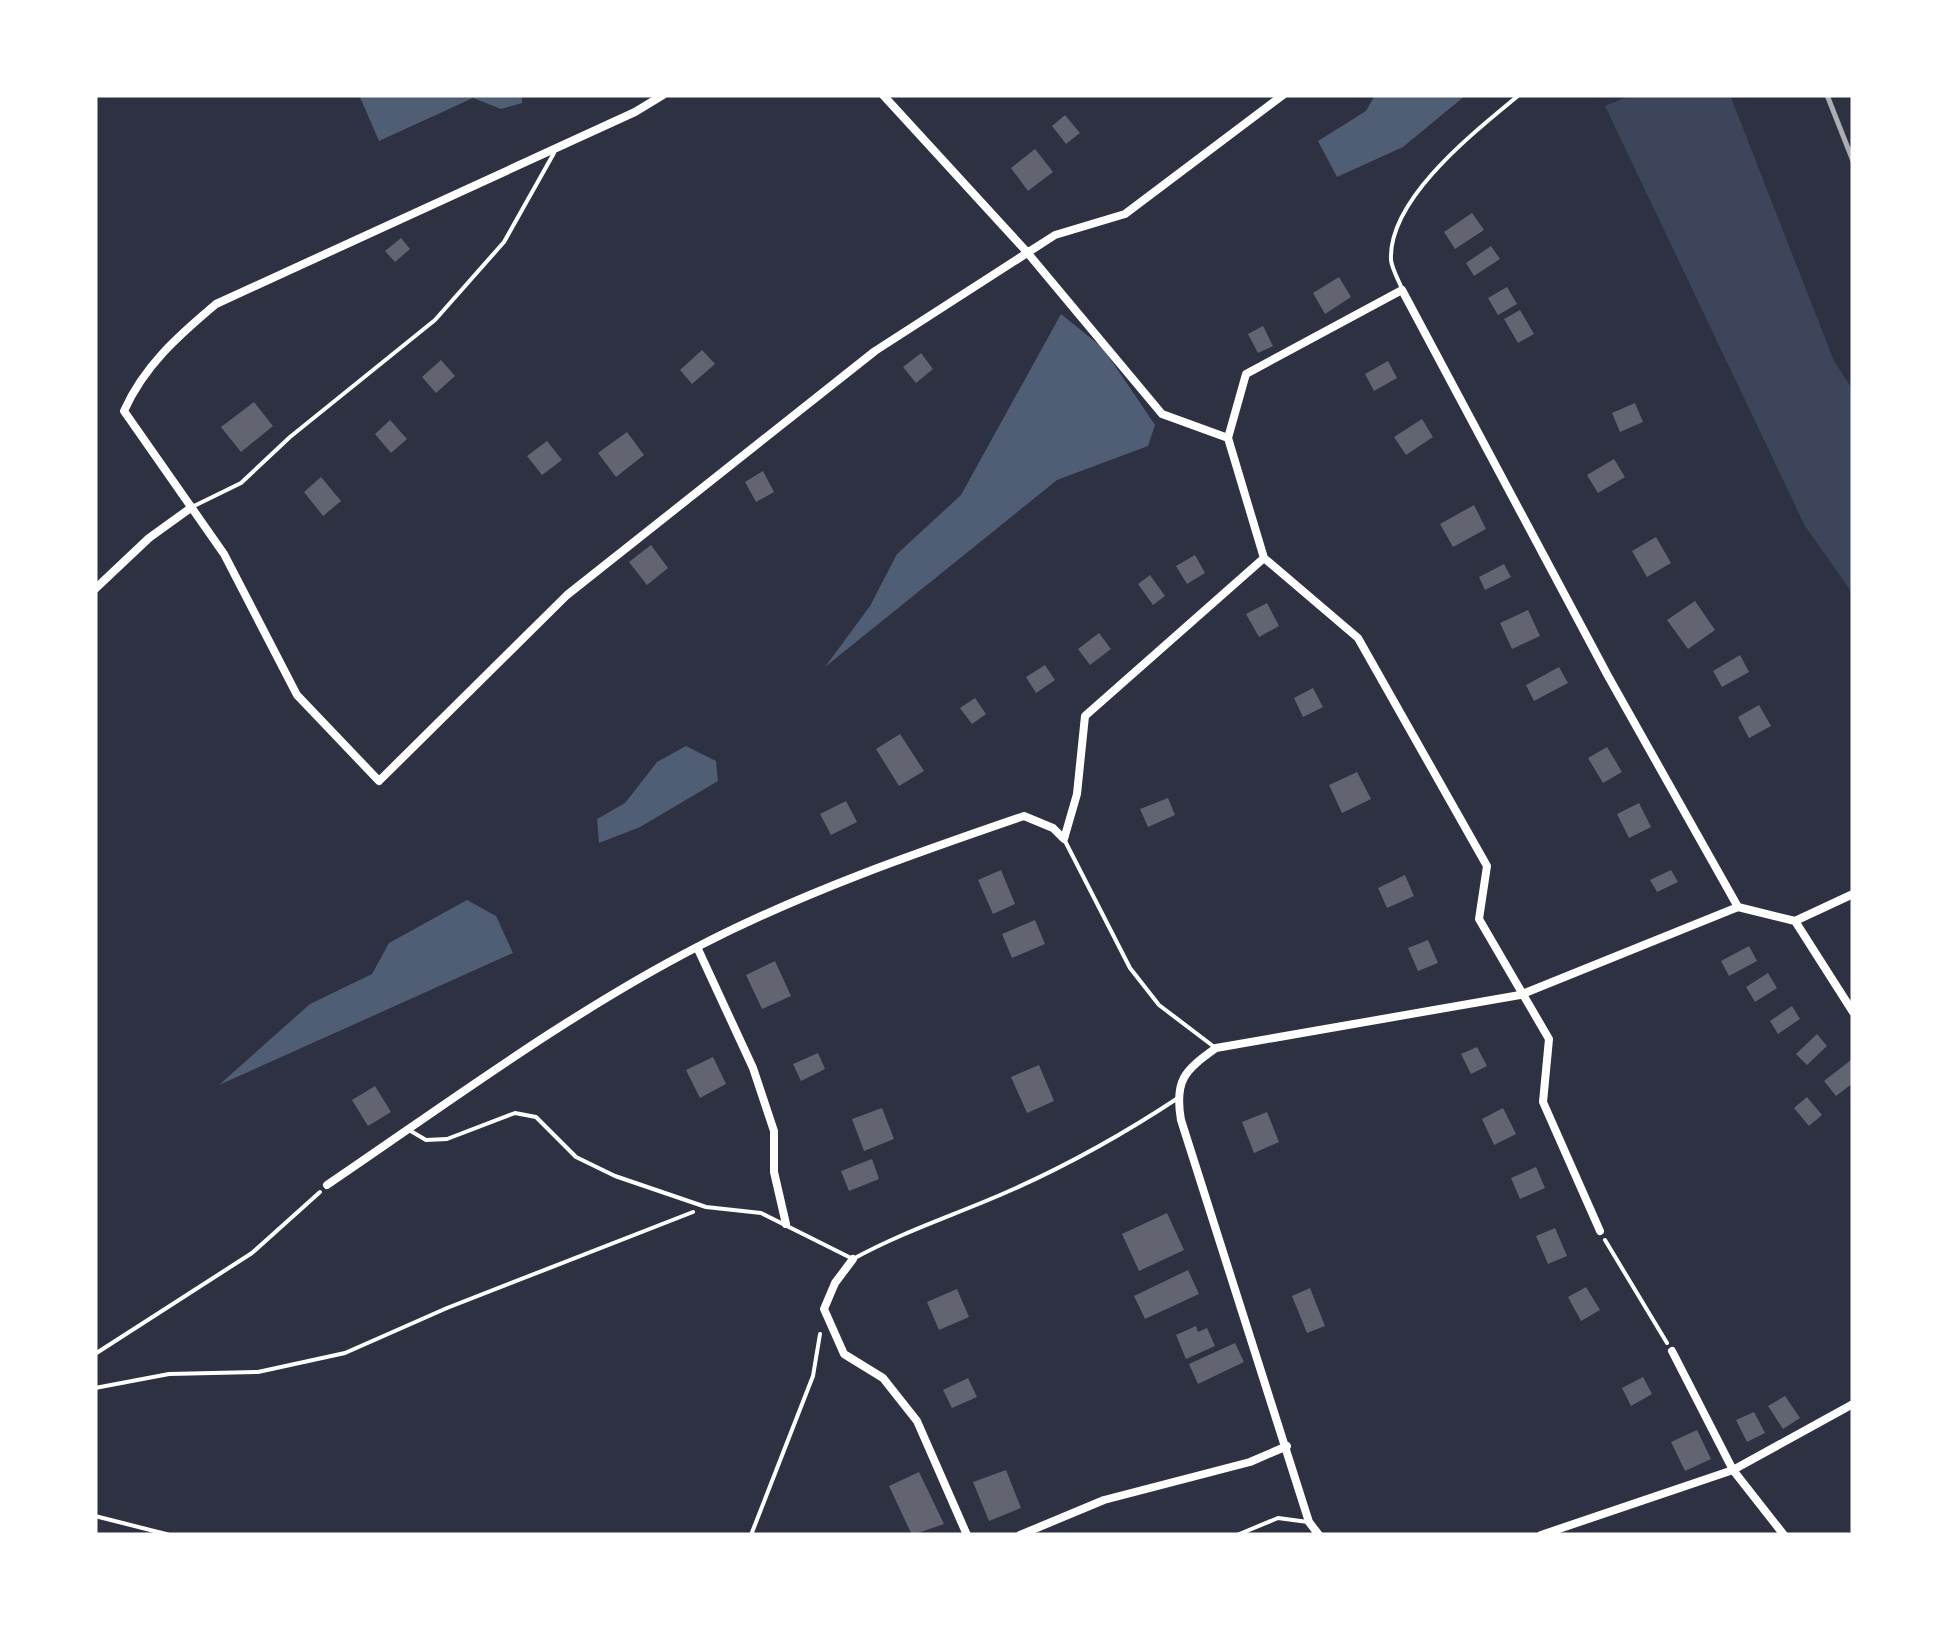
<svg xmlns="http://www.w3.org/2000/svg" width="1948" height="1630" viewBox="0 0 1948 1630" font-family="'PT Sans Narrow',sans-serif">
<rect width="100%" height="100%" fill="#2d3142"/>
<path fill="#3c4559" d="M1631,95H1730L1834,361L1853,390V594L1805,526L1605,106Z"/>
<path fill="#4f5d75" d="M359,95H522V103L501,109L473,98L379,141Z
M1375,95H1466L1403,147L1337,177L1318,141L1366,111Z
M1061,314L1103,348L1155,425L1148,446L1057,480L825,667L870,606L897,554L961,495Z
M686,746L716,761L718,781L640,827L599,843L597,819L625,803L657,762Z
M467,900L496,916L513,953L219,1085L310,1004L372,974L389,943Z"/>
<path fill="#626471" d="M1065,115L1080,133L1066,144L1052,126Z
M1035,149L1053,172L1028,191L1011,168Z
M1472,213L1484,230L1455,249L1444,232Z
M401,238L410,249L395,262L385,251Z
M1491,246L1500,259L1474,276L1466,263Z
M1339,277L1351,297L1325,314L1313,293Z
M1507,287L1517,304L1498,315L1488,298Z
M1520,310L1534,334L1518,343L1504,319Z
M1263,326L1273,346L1258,353L1248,334Z
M702,350L715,364L692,384L680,370Z
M921,353L933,369L916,383L903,367Z
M441,360L455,376L436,393L422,377Z
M1388,361L1397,378L1374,391L1365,374Z
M254,402L273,426L241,452L221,427Z
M1635,403L1643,422L1620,432L1612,413Z
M1422,419L1433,437L1406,455L1394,437Z
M390,420L407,439L391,453L375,434Z
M627,432L644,455L616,477L598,453Z
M547,441L562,460L542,475L527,456Z
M1614,459L1625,477L1598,493L1587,475Z
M763,471L774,492L756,502L745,482Z
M321,477L341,501L323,516L304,492Z
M1474,505L1486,529L1453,547L1440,524Z
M1656,537L1671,563L1647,577L1632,551Z
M651,545L668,568L647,585L629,562Z
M1195,555L1205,573L1187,584L1176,566Z
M1504,564L1511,577L1485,590L1479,577Z
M1150,575L1165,596L1153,605L1138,584Z
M1695,601L1715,630L1688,649L1667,620Z
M1267,603L1279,626L1259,637L1246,614Z
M1528,610L1540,636L1512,649L1500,623Z
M1099,633L1111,649L1090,665L1078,649Z
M1740,655L1749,672L1722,687L1713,671Z
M1045,665L1055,680L1036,693L1026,677Z
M1559,667L1568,683L1534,701L1526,685Z
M1313,688L1323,707L1303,717L1294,698Z
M975,698L986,714L972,724L960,708Z
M1759,705L1771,726L1749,738L1738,717Z
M900,734L924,771L899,786L876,749Z
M1607,747L1622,772L1603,783L1588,758Z
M1357,772L1371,799L1342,813L1329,785Z
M1168,798L1175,815L1148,827L1140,809Z
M846,801L857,822L831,835L820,814Z
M1639,803L1651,827L1629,838L1617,814Z
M1001,870L1015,904L993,914L978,880Z
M1671,870L1678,882L1657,892L1650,880Z
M1405,875L1414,896L1387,908L1378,888Z
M1035,920L1045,944L1012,958L1002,934Z
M1428,940L1438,963L1418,971L1408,948Z
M1749,946L1757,961L1729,976L1721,961Z
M775,961L791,996L762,1009L746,975Z
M1768,973L1777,988L1755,1002L1746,987Z
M1792,1006L1800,1019L1778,1034L1770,1021Z
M1817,1034L1827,1046L1807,1065L1796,1054Z
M1477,1047L1487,1066L1471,1074L1461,1054Z
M818,1053L825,1069L801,1081L793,1064Z
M713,1057L726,1084L700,1098L686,1070Z
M1851,1060L1853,1083L1836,1096L1824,1081Z
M1039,1065L1054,1101L1027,1113L1011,1077Z
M375,1086L391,1112L368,1126L352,1100Z
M1807,1097L1822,1115L1809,1126L1794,1108Z
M882,1108L894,1139L864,1151L852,1119Z
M1503,1108L1516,1134L1494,1145L1482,1119Z
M1267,1112L1279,1142L1254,1153L1242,1122Z
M872,1159L879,1179L849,1191L841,1171Z
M1536,1167L1545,1188L1520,1199L1511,1178Z
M1167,1213L1184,1250L1139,1271L1122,1234Z
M1555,1228L1567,1256L1548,1264L1536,1236Z
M1188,1270L1199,1294L1145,1319L1134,1296Z
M1586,1287L1600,1310L1581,1321L1568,1297Z
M1310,1288L1325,1326L1307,1333L1292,1296Z
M957,1289L969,1317L939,1330L927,1302Z
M1196,1326L1198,1332L1207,1328L1215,1346L1186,1359L1176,1335Z
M1235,1343L1244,1362L1198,1384L1189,1364Z
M1643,1377L1652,1394L1631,1406L1622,1388Z
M968,1378L977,1397L952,1408L943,1390Z
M1785,1396L1800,1418L1783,1429L1768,1406Z
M1754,1412L1765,1433L1747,1442L1736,1420Z
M1697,1430L1711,1459L1685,1471L1671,1442Z
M1006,1470L1021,1508L989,1521L973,1482Z
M919,1472L944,1524L912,1535L889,1486Z"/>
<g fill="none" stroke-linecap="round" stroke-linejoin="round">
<path stroke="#fff" stroke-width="4" d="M1605,1240L1667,1343
M95,1354L252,1253L320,1192
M95,1388L169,1374L258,1372L345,1353L447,1308L693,1212
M95,1516L170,1535
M751,1535L813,1376L820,1334"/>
<path stroke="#fff" stroke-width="4" d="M1402,289C1399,281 1392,269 1391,260C1388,198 1477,130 1519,95
M192,507L241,483L290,437L435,320L504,242L554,153
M1064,839L1130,968L1159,1005L1213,1046
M409,1130L426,1140L447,1139L515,1113L536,1117L576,1157L615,1176L706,1207L761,1213L853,1259C895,1236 937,1221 981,1203C1050,1175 1116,1139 1178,1098
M1237,1535L1278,1518L1308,1522"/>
<path stroke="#fff" stroke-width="8" d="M663,95L635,112L216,304C178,336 144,366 124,411L224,554L297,695L379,781L567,595L875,351L1055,235L1125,214L1283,95
M883,95L1026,251L1162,414L1228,438
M1264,558L1228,438L1246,374L1402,290L1608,676L1738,907
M1264,558L1358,638L1487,866L1479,919L1549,1039L1543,1102L1600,1231
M95,589L149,538L192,507
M1795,921L1853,1012
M697,947L753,1068L774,1131V1172L786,1224
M327,1185C448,1103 569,1013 699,946C804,892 913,854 1024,816L1053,828L1064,839L1077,794L1085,716L1264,558
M853,1259L835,1283L824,1309L844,1354L883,1378L917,1421L967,1535
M1672,1351L1733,1470L1784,1535
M1020,1535L1104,1500L1250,1462L1287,1446
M1319,1535L1309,1522L1181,1120C1174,1080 1185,1070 1216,1048L1520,995L1738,907L1795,921L1853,894
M1541,1535L1733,1470L1853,1404"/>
<path stroke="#abadb3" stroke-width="5" d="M1827,95L1853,161"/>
</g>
<rect width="1948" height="1630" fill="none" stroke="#ffffff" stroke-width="195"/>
</svg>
